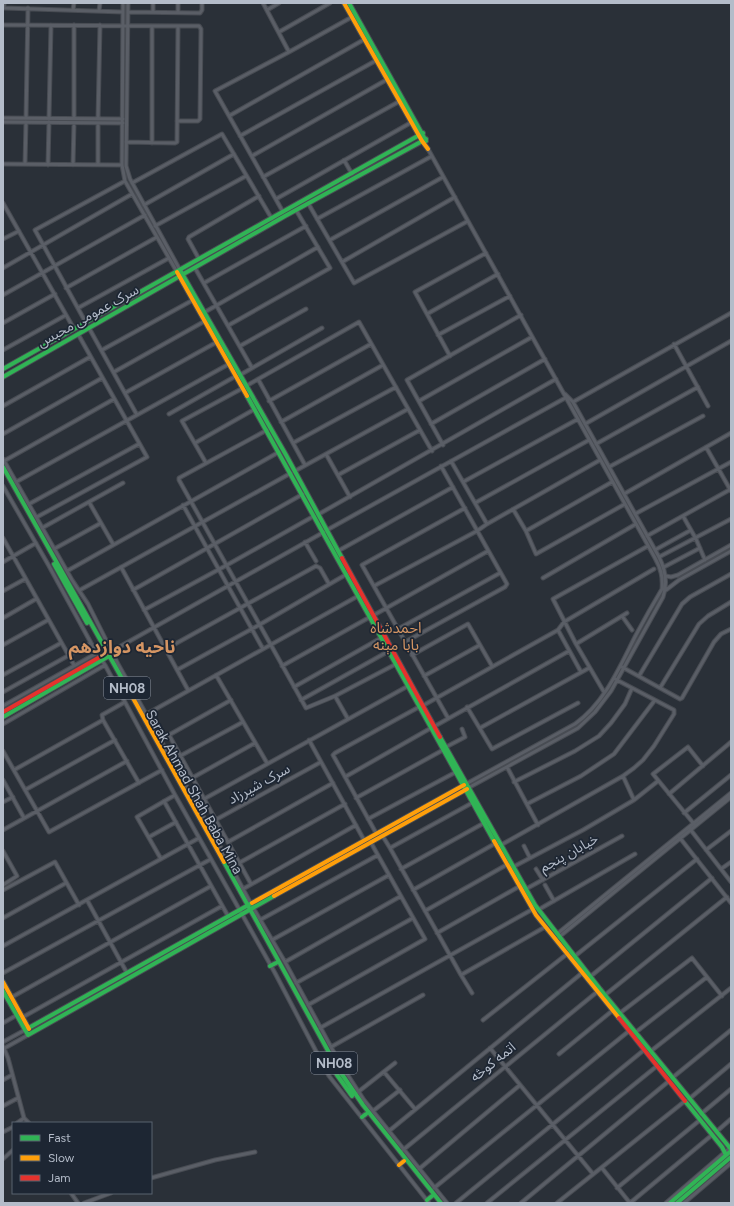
<svg xmlns="http://www.w3.org/2000/svg" width="734" height="1206" viewBox="0 0 734 1206" font-family="Figtree,'Noto Sans Arabic',sans-serif">
<rect width="100%" height="100%" fill="#2a3038"/>
<g fill="none" stroke-linecap="round" stroke-linejoin="round">
<g stroke="#484c53" stroke-width="5">
<path id="street" d="M4,3V8L123,12
M123,3L122,165L125,181L177,272
M128,3L126,166L130,179L180,270
M263,3L289,52
M73,10L74,3
M267,10L279,3
M99,11L100,3
M128,12L200,13L202,10V3
M153,12V3
M178,12V3
M3,25L199,26L201,29L200,119L198,121H177
M74,25V118
M279,32L330,3
M229,116L365,39
M3,118L123,119
M26,118L28,8
M49,118L51,25
M98,119L100,25
M3,122L123,123
M240,136L377,60
M126,142L175,143L177,142L178,26
M152,143V26
M428,149L655,558C661,569 663,577 662,589C653,604 644,620 636,635C620,666 605,703 575,724L466,784
M252,156L388,79
M344,160L352,174
M3,164L122,165
M25,164L26,122
M48,165L49,122
M73,165L74,123
M98,165V123
M263,177L400,101
M132,183L222,134L272,219
M276,199L412,122
M3,203L74,329
M308,203L354,283L468,221
M144,205L234,154
M283,212L215,91L289,52L352,17
M317,219L432,156
M155,226L246,176
M3,239L19,231
M330,240L443,177
M199,259L188,239L189,237L259,196
M342,262L455,197
M3,268L132,194
M195,268L252,368
M204,283L306,226
M66,288L157,237
M3,295L145,215
M78,308L169,258
M205,312L318,247
M427,314L498,274
M3,323L55,294
M86,323L35,230L125,181
M229,325L330,268L296,210
M89,328L137,415
M438,335L510,296
M674,344L708,406
M240,346L306,309
M3,350L66,315
M102,350L193,300
M450,356L415,292L486,253
M114,372L205,321
M240,375L322,328
M258,379L305,465
M246,386L359,322L432,451
M125,393L217,342
M269,401L371,344
M419,401L532,337
M573,402L731,313
M3,406L90,357
M169,414L236,376
M281,422L383,365
M431,424L545,359
M585,424L731,341
M267,430L179,478V480L306,708L335,696L396,664
M3,434L102,378
M195,443L255,409
M293,443L396,387
M596,444L698,387
M443,445L407,380L521,315
M706,447L731,491
M326,454L350,497
M3,459L72,580L88,604L118,664L220,846L251,904L285,962L338,1060L364,1100L447,1203
M4,461L114,399
M451,461L487,524
M206,463L182,421L243,388
M609,467L703,416
M295,471L408,409
M338,475L420,430
M16,482L229,364
M463,482L578,419
M3,486L49,566L91,643L105,665L175,795L275,973L329,1076L429,1203
M624,494L731,433
M89,502L113,544
M475,503L589,440
M29,504L139,444
M183,505L263,649
M513,509L526,531L536,554L625,504
M319,514L556,379
M635,514L731,462
M683,516L696,539L705,560
M37,517L147,457L78,334
M42,528L123,483
M327,530L567,397
M526,531L612,482
M647,536L731,489
M3,538L74,665
M305,542L316,561
M54,549L101,523
M655,550L691,530
M338,551L453,487
M659,557L731,519
M3,562L36,543
M121,567L188,690
M664,567L700,548
M67,571L279,452
M666,576L671,577L678,575L731,545
M543,578L636,524
M374,586L477,531L487,524L600,460
M80,590L291,473
M133,590L303,494
M666,590L679,580L731,551
M3,591L25,579
M144,610L227,565L314,516
M374,615L488,551
M622,616L632,630
M3,618L36,599
M398,629L500,573
M558,630L581,672
M405,642L505,587L507,584L441,466
M576,644L627,613
M3,645L48,620
M166,649L316,566L320,568L329,584
M112,651L324,532
M412,655L468,624L492,666
M282,666L370,617
M622,667L680,699L682,698L714,642L721,634L731,629
M177,670L259,625L347,574
M3,675L61,643
M216,675L267,763
M424,676L480,645
M639,676L682,604L690,597L731,574
M294,687L381,638
M660,688L699,624L708,616L731,602
M3,692L91,643
M604,692L576,644L553,599L648,546
M335,696L348,719
M301,700L389,651
M424,705L558,630L564,622L654,569
M3,706L97,653
M467,707L492,749L578,703
M145,715L358,596
M448,718L362,565L465,508
M103,720L139,783
M3,724L105,665
M435,726L569,651
M480,728L589,668
M169,735L251,884
M160,740L231,700
M309,740L364,840
M446,747L465,737L462,729
M3,751L49,832L162,770
M180,756L243,722
M507,767L538,825
M14,770L103,720L102,715L125,702
M623,776L634,800
M345,777L431,728
M192,778L255,743
M3,780L24,818
M514,782L575,751L599,736L611,723L625,704L632,688
M468,788L578,728L595,712L611,691L663,597C668,583 666,571 659,557L573,402L565,394
M25,790L115,740
M669,794L731,742
M356,798L443,750
M204,799L408,686
M164,801L228,916
M3,802L13,797
M527,804L581,776L614,754L655,700
M684,813L731,775
M368,819L456,772
M208,824L321,762
M694,824L653,774L688,747L703,766
M690,829L731,882
M3,830L127,761
M376,833L333,755L335,753L419,707
M382,835L390,848L472,803
M149,837L176,822
M680,838L731,903
M228,842L333,783
M501,845L623,776L634,768L643,760L654,746L674,714V710L615,679
M524,846L530,858
M390,848L461,975L472,993
M706,850L731,831
M3,851L17,876L3,885
M161,859L137,817L175,795
M239,863L345,804
M513,867L583,830L634,800L658,781
M401,869L484,823
M536,869L543,880
M721,869L731,862
M545,885L554,901
M243,889L356,825
M526,889L622,836
M3,890L55,862L79,905
M413,890L496,843
M87,900L127,973
M538,910L635,854
M425,911L508,864
M3,918L66,883
M260,920L378,855
M437,933L520,886
M557,934L731,793
M559,937L731,797
M272,940L389,875
M3,946L199,838
M575,956L697,859
M285,962L401,896
M3,973L211,859
M461,975L545,927
M591,976L712,878
M296,983L413,918
M605,995L727,897
M12,997L211,886
M308,1005L425,939L370,841
M620,1013L692,958L722,996
M23,1017L222,906
M483,1020L567,954
M3,1023L17,1015
M320,1028L533,909
M636,1032L707,977
M3,1042L25,1030
M3,1046L8,1058L24,1118L29,1123
M331,1047L423,995
M490,1048L593,1174
M3,1049L28,1035
M651,1051L731,988
M559,1054L612,1011
M384,1072L415,1109
M672,1078L731,1030
M3,1080L12,1075
M358,1092L395,1063
M689,1099L731,1064
M3,1106L18,1098
M373,1111L400,1090
M701,1114L731,1089
M17,1123L24,1118
M389,1131L582,973
M3,1132L13,1127
M716,1132L731,1119
M403,1150L597,992
M3,1159L13,1150
M602,1168L630,1203L712,1135
M419,1169L520,1085
M151,1178L215,1160L255,1152
M434,1188L629,1031
M617,1188L700,1120
M71,1193L78,1203
M84,1203L111,1193
M456,1203L644,1050
M487,1203L657,1066
M521,1203L669,1081
M557,1203L685,1101
M666,1203L731,1147
M684,1203L731,1163"/>
</g>
<g stroke="#484c53" stroke-width="6">
<path id="fast" d="M349,3L426,141
M180,270L286,455L342,558
M3,369L423,133
M3,377L285,216L426,139
M247,396L494,841
M3,467L128,689
M54,564L87,623
M3,717L109,656
M440,737L535,905L600,989L730,1148
M224,862L337,1067L363,1105L441,1203
M270,966L276,963
M3,991L28,1035L274,896
M25,1030L252,903
M328,1059L337,1075L352,1096
M685,1101L722,1147L725,1153
M362,1117L366,1114
M427,1200L432,1196
M670,1203L731,1151
M677,1203L731,1157"/>
</g>
<g stroke="#484c53" stroke-width="6">
<path id="slow" d="M344,3L422,141L428,149
M177,272L247,396
M128,689L224,862
M494,841L536,915L619,1018
M274,896L467,789
M252,903L464,785
M3,982L29,1029
M399,1165L404,1161"/>
</g>
<g stroke="#484c53" stroke-width="6">
<path id="jam" d="M342,558L440,737
M3,712L107,653
M619,1018L685,1101"/>
</g>
<use href="#street" stroke="#5a5e66" stroke-width="3"/>
<use href="#fast" stroke="#30b455" stroke-width="4"/>
<use href="#slow" stroke="#ff9f0a" stroke-width="4"/>
<use href="#jam" stroke="#e5322d" stroke-width="4"/>
</g>
<g text-anchor="middle" dominant-baseline="central" stroke-width="3.5" stroke-linejoin="round" paint-order="stroke">
<g fill="#1d2633" stroke="#878f9c" stroke-width="1">
<rect x="104" y="677" width="46" height="22" rx="3"/>
<rect x="311" y="1052" width="46" height="22" rx="3"/>
</g>
<g font-size="13" font-weight="bold" fill="#b4bcc9">
<text x="127" y="688">NH08</text>
<text x="334" y="1063">NH08</text>
</g>
<g font-size="14" fill="#b4bcc9" stroke="#1d2633">
<text transform="translate(88 316) rotate(-29)">سرک عمومی محبس</text>
<text transform="translate(259 784) rotate(-29)">سرک شیرزاد</text>
<text transform="translate(194 792) rotate(61)">Sarak Ahmad Shah Baba Mina</text>
<text transform="translate(569 853) rotate(-29)">خیابان پنجم</text>
<text transform="translate(493 1062) rotate(-39)">اتمه کوڅه</text>
</g>
<g font-size="15" fill="#d59563" stroke="#1d2633">
<text x="396" y="628">احمدشاه<tspan x="396" dy="17">بابا مېنه</tspan></text>
</g>
<g font-size="18" font-weight="bold" fill="#d59563" stroke="#1d2633">
<text x="122" y="647">ناحیه دوازدهم</text>
</g>
</g>
<rect width="734" height="1206" fill="none" stroke="#b4bcc9" stroke-width="8"/>
<rect x="12" y="1122" width="140" height="72" fill="#1d2633" stroke="#59626f"/>
<rect x="20" y="1135" width="20" height="6" fill="#30b455" stroke="#59626f"/>
<text x="48" y="1142" font-size="12" fill="#b4bcc9">Fast</text>
<rect x="20" y="1155" width="20" height="6" fill="#ff9f0a" stroke="#59626f"/>
<text x="48" y="1162" font-size="12" fill="#b4bcc9">Slow</text>
<rect x="20" y="1175" width="20" height="6" fill="#e5322d" stroke="#59626f"/>
<text x="48" y="1182" font-size="12" fill="#b4bcc9">Jam</text>
</svg>
